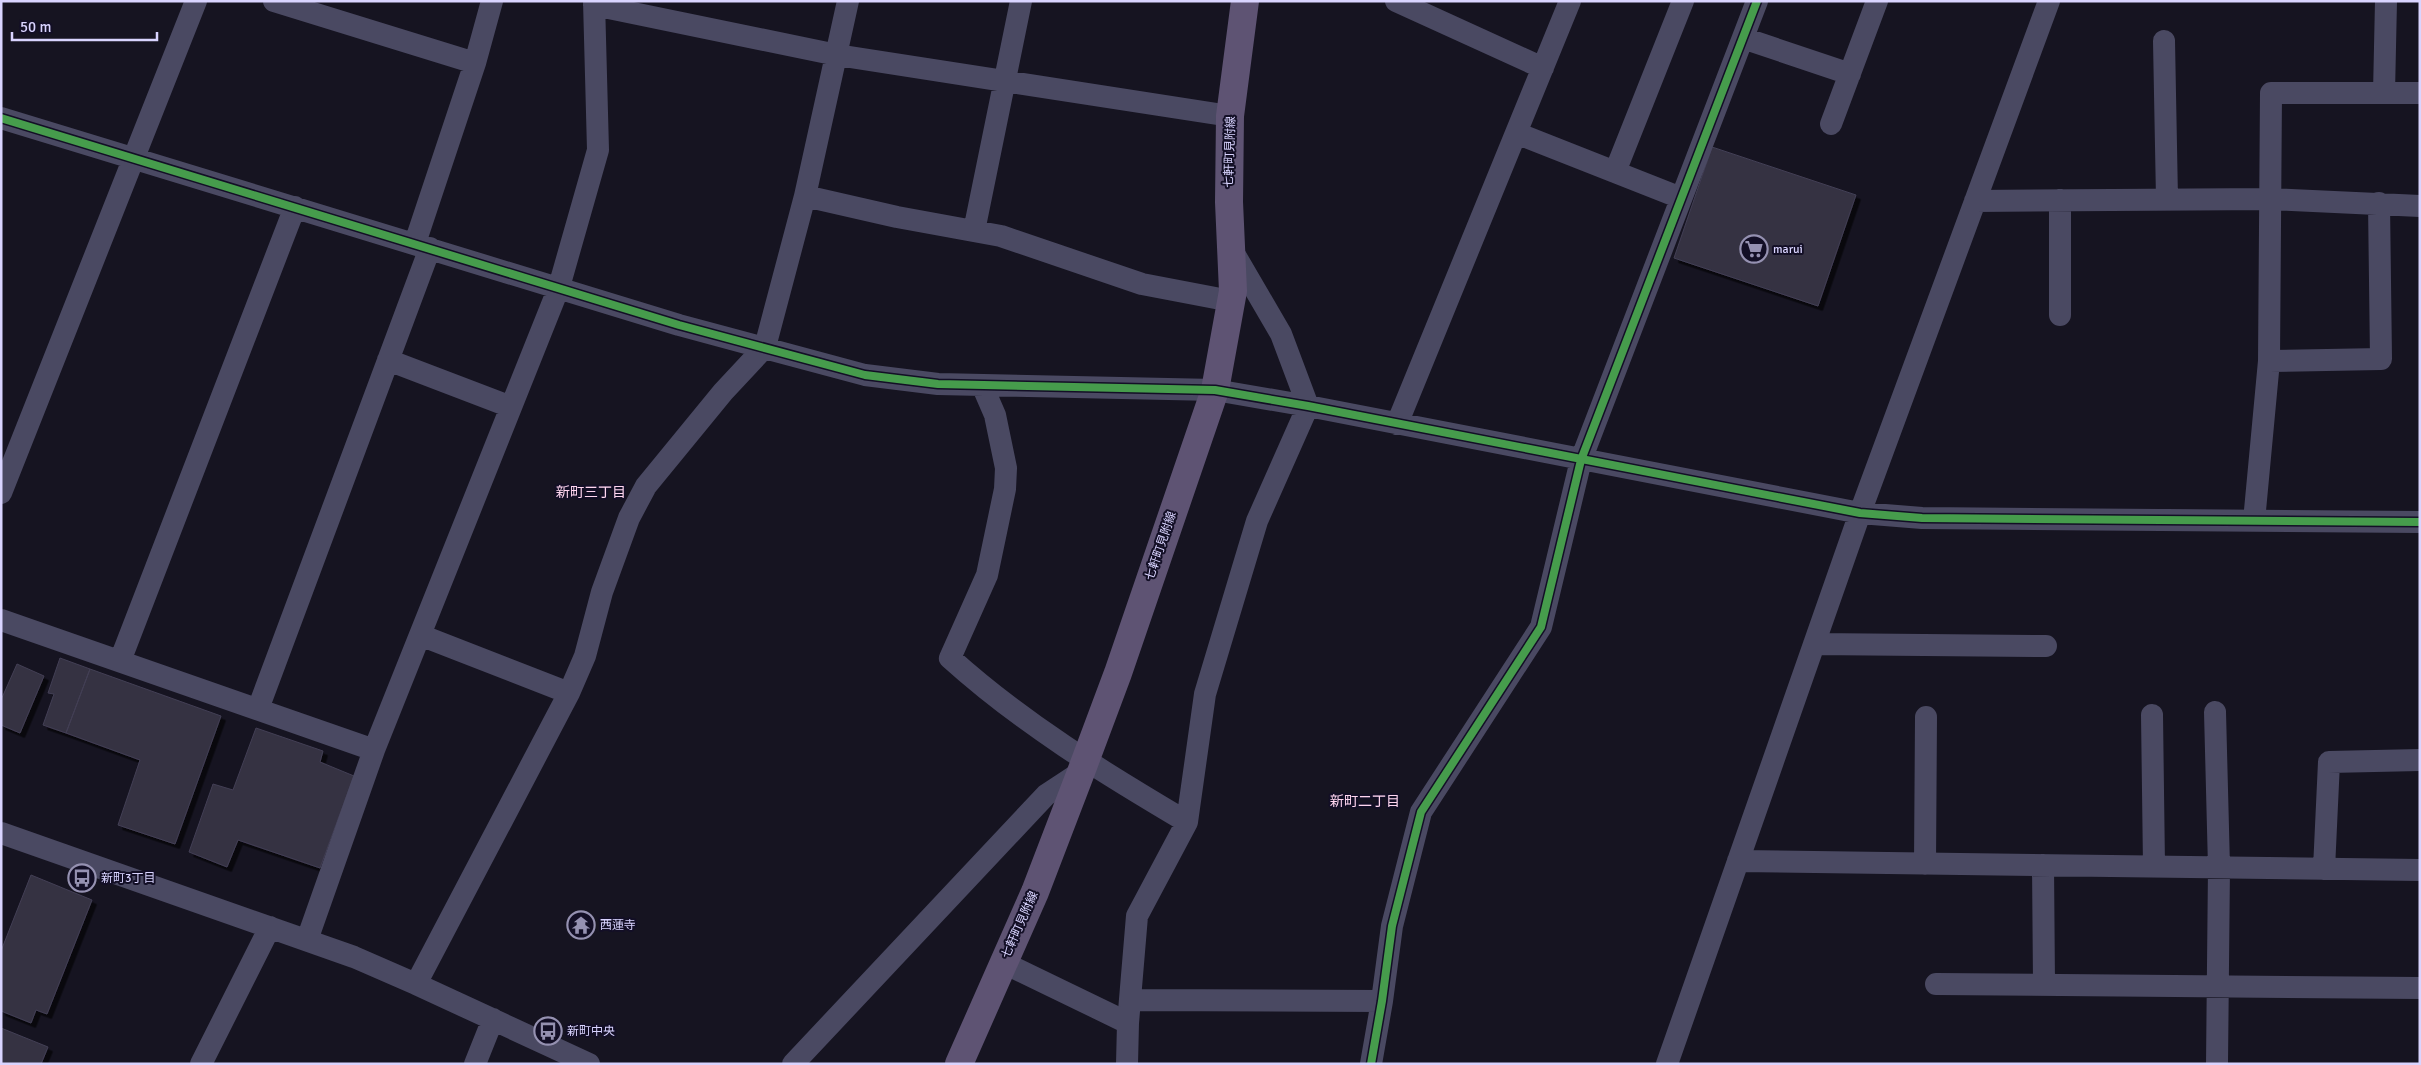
<svg xmlns="http://www.w3.org/2000/svg" width="2421" height="1065" viewBox="0 0 2421 1065" font-family="Signika,'Noto Sans JP',sans-serif">
<defs>
<filter id="shadow"><feDropShadow dx="4.5" dy="4.5" stdDeviation="0" flood-color="#0009"/></filter>
</defs>
<rect width="100%" height="100%" fill="#161421"/>
<path fill="#343243" stroke="#433f54" filter="url(#shadow)" d="M1712,147L1856,195L1818,306L1674,258Z
M60,658L90,669L66,733L43,725L54,694L48,693Z
M17,664L44,676L20,733L1,725V700Z
M90,669L221,716L175,844L118,825L140,760L66,733Z
M256,728L323,751L320,762L354,776L320,868L238,840L227,867L189,852L213,784L233,790Z
M31,875L92,900L47,1014L36,1010L31,1023L1,1011V951Z
M1,1028L48,1047L41,1064H1Z"/>
<g fill="none" stroke-linecap="round" stroke-linejoin="round">
<path stroke="#4a4962" stroke-width="22" d="M274,1L475,63
M1396,1L1543,68
M594,5L837,55L1230,116
M1743,38L1850,74
M2164,41L2167,199
M2384,93L2386,1
M1,118L679,325L865,375L938,384L1215,390L1308,406L1860,513L1922,518L2420,522
M1831,124L1877,1
M1516,133L1681,198
M1615,172L1683,1
M805,196L897,217L1001,236L1142,284L1231,301
M1975,201L2271,199L2420,206
M974,231L1021,1
M415,243L475,63L492,1
M2060,315V200
M388,360L511,407
M2269,361L2381,359L2379,203
M982,385L995,415L1006,468L1005,489L987,575L950,658C1022,723 1104,773 1187,822
M1397,424L1570,1
M1,493L196,1
M2254,521L2269,361L2271,93H2420
M1,620L374,750
M420,635L569,693
M1814,644L2046,646
M120,661L295,207
M258,709L430,248
M2215,712L2219,867L2217,1064
M2152,715L2154,866
M1,833L354,957L416,984L589,1064
M1738,861L2420,870
M1925,864L1926,717
M2043,865L2044,984
M2324,869L2329,762L2420,760
M307,940L374,750L559,287L598,150L594,1
M1004,963L1128,1023
M416,984L569,693L585,656L602,592L629,518L646,486L723,392L765,347L805,196L848,1
M1936,984L2420,988
M1131,1000L1382,1001
M201,1064L270,927
M475,1064L493,1019
M793,1064L1046,795L1081,772
M1127,1064L1128,1023L1137,916L1187,822L1205,694L1257,521L1308,406L1281,334L1232,250
M1371,1064L1382,1001L1392,926L1421,812L1541,627L1581,460L1757,1
M1667,1064L1860,513L2049,1"/>
<path stroke="#5e5373" stroke-width="28" d="M959,1064L1035,892L1081,772L1118,673L1215,390L1233,291L1229,202L1230,116L1245,1"/>
<g stroke="#130f26" stroke-width="11">
<path id="cycleway" d="M1,118L679,325L865,375L938,384L1215,390L1308,406L1860,513L1922,518L2420,522
M1371,1064L1382,1001L1392,926L1421,812L1541,627L1581,460L1757,1"/>
</g>
<use href="#cycleway" stroke="#469c4c" stroke-width="8"/>
</g>
<defs>
<g id="supermarket-ring" transform="scale(1.4375)"><circle r="9.5" fill="#130f26" stroke="#9591b1" stroke-width="1.5"/><path d="M-6-5.5h2.5l.6 2H6L4.5 2H-2.5L-4.4-4H-6ZM-1.5 3.2a1.3 1.3 0 1 0 .1 0ZM3 3.2a1.3 1.3 0 1 0 .1 0Z" fill="#9591b1"/></g>
<g id="bus-ring" transform="scale(1.4375)"><circle r="9.5" fill="#130f26" stroke="#9591b1" stroke-width="1.5"/><path d="M-5-6H5V4H4V6H2V4H-2V6H-4V4H-5ZM-3.5-4V0h7V-4ZM-3.5 1.2v1.5H-2V1.2ZM2 1.2v1.5H3.5V1.2Z" fill="#9591b1"/></g>
<g id="temple-ring" transform="scale(1.4375)"><circle r="9.5" fill="#130f26" stroke="#9591b1" stroke-width="1.5"/><path d="M0-6L5-2H3V0L6.5 2.5H4V6H1.5V3h-3V6H-4V2.5H-6.5L-3 0V-2H-5Z" fill="#9591b1"/></g>
</defs>
<g fill-rule="evenodd">
<use href="#supermarket-ring" x="1754" y="249"/>
<use href="#bus-ring" x="82" y="878"/>
<use href="#temple-ring" x="581" y="925"/>
<use href="#bus-ring" x="548" y="1031"/>
</g>
<g text-anchor="middle" dominant-baseline="central" stroke-width="4" stroke-linejoin="round" paint-order="stroke">
<g font-size="12" fill="#d9d4ff" stroke="#130f26">
<text transform="translate(1230 152) rotate(-88)">七軒町見附線</text>
<text transform="translate(1161 546) rotate(-71)">七軒町見附線</text>
<text transform="translate(1020 925) rotate(-66)">七軒町見附線</text>
</g>
<g font-size="12" fill="#d9d4ff" stroke="#130f26" text-anchor="start">
<text x="1773" y="249">marui</text>
<text x="101" y="878">新町3丁目</text>
<text x="600" y="925">西蓮寺</text>
<text x="567" y="1031">新町中央</text>
</g>
<g font-size="14" fill="#ffd6f0" stroke="#130f26">
<text x="591" y="492">新町三丁目</text>
<text x="1365" y="801">新町二丁目</text>
</g>
</g>
<rect width="2421" height="1065" fill="none" stroke="#d9d4ff" stroke-width="5"/>
<path d="M12 32v8h145v-8" fill="none" stroke="#d9d4ff" stroke-width="2.5"/>
<text x="20" y="32" font-size="15" fill="#d9d4ff" stroke="#130f26" stroke-width="4" paint-order="stroke">50 m</text>
</svg>
